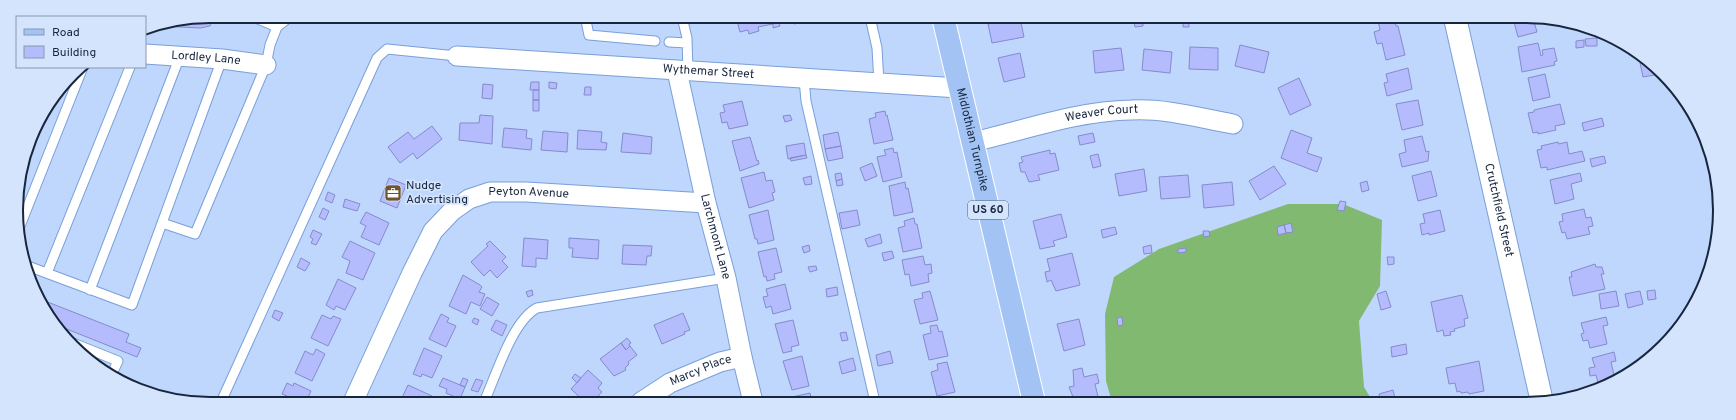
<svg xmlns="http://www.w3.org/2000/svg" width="1736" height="420" viewBox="0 0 1736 420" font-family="Overpass,sans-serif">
<rect width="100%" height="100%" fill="#bfd7fc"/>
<path fill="#82b971" d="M1288,204H1343L1382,220L1380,286L1359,321L1364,387L1373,402H1112L1106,381L1105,314L1114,277L1159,249Z"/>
<path fill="#b4bcfd" stroke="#848bcb" d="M210,16H218L216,21L213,19L210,26L200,28L160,26Z
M544,16H558V23H544Z
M736,17H811V20L794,24L793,19L779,22L780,26L773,28V24L758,27L759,31L749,34L748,30L740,32Z
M1001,17H1016V18L1002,20Z
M1083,17L1084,21L1075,22V18Z
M1394,17L1396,26H1398L1405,55L1386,60L1382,43L1377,44L1374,32L1380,30L1378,20Z
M1020,18L1024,37L992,43L988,24Z
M1513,18H1533L1537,32L1518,37Z
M1134,20H1143V26L1135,27Z
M1189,21V27H1183V22Z
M1597,38V46H1586L1585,39Z
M1584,40V47L1576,48V41Z
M1538,43L1541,56L1543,55L1542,50L1554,48L1557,61L1554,62L1555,65L1522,72L1518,47Z
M1240,45L1269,52L1264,73L1235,66Z
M1190,47L1218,48V70L1189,69Z
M1121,48L1124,70L1095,73L1093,51Z
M1144,49L1172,52L1170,73L1142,70Z
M1020,53L1025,77L1004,82L998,58Z
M1646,62L1660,74L1643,77L1640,63Z
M1408,68L1412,89L1387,96L1384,83L1388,82L1386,74Z
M1545,74L1550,97L1533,101L1528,78Z
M1299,78L1311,105L1290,115L1278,88Z
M531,82H539V90H530Z
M549,82L557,83L556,89L549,88Z
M483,84L493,85L492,99L482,98Z
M585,87H591V95H584Z
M533,90H539V100H533Z
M533,100H539V111H533Z
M1418,100L1423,125L1402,130L1396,104Z
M742,101L748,125L729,129L727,122L722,123L720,113L725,112L723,105Z
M1560,104L1565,124L1555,126L1556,130L1538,134V132L1533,133L1528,113L1534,112V110Z
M885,111L886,116L887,115L893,140L874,144L869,119L876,117L875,113Z
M480,115L493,116L492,144L459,140L460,123H479Z
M790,115L792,120L785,122L783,116Z
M1602,118L1604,126L1584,131L1582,123Z
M432,126L442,139L417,159L413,153L400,163L388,147L408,132L414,139Z
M504,128L527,130L526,138L532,139L531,150L502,147Z
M578,130L602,132L601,142L607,143L606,150L577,149Z
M1291,130L1312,138L1307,153L1322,158L1317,172L1281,158Z
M543,131L568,133L567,152L541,150Z
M838,132L841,146L825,149L823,135Z
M623,133L652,137L651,154L621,152Z
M1093,133L1095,142L1080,145L1078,136Z
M1422,136L1426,152L1429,151L1428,161L1402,167L1399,154L1406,152L1404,140Z
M750,137L757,161L758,160L759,164L740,171L732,141Z
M1558,142L1559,144L1567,142L1569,154L1582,151L1585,161L1547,170V167L1541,168L1537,150L1542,149L1541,146Z
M804,143L806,155L788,159L786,146Z
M841,146L843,158L828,161L825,149Z
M893,148L894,153L897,152L902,177L883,182L877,157L886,155L884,150Z
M1050,150V154L1055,153L1059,170L1038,175L1040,180L1029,182L1025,172H1021L1019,163L1023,162L1021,157Z
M1098,154L1101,166L1093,168L1090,156Z
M806,155L807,158L791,161L790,158Z
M1604,156L1606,163L1592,167L1590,159Z
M872,163L877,176L865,181L860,168Z
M1274,166L1286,184L1260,200L1249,181Z
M1144,169L1147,191L1119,196L1115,174Z
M1431,171L1437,196L1418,201L1412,176Z
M764,172L766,181L772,180L775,192L772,193L774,200L749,208L741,178Z
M841,173L842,179L836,181L835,174Z
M1580,173L1582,181L1571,184L1574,199L1555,204L1550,180Z
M1188,175L1190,197L1161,199L1159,177Z
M811,176L812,184L805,185L803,178Z
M389,178L406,185L397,208L380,201Z
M842,179L843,185L837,186L836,181Z
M1367,181L1369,190L1362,192L1360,183Z
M905,182L906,189L908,188L913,212L894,216L889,186Z
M1232,182L1234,205L1204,208L1202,185Z
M328,192L335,195L332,203L325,200Z
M345,199L360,204L357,211L343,207Z
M1340,201L1346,202L1344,211L1337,210Z
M323,208L329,211L325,220L319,217Z
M1584,209L1586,218L1591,217L1593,226L1588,227L1590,234L1567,239L1565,232L1562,233L1559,222L1563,221L1562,214Z
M768,210L774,240L758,244L757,239H755L749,215Z
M857,210L860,225L842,229L839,213Z
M1440,210L1445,231L1429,235V233L1422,235L1420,224L1425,223L1423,214Z
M366,212L389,223L379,245L361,237L366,226L360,223Z
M1061,214L1067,237L1053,241L1055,246L1040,249L1033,221Z
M914,218L915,224H917L922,248L903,252L898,228L905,226L904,221Z
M1291,223L1293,232L1286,233L1284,225Z
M1284,225L1286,233L1278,235L1277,227Z
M1115,227L1117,234L1103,238L1101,230Z
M313,230L322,234L316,245L311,243L313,239L310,237Z
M1203,231H1209L1210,236L1204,237Z
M880,234L882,243L868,247L865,239Z
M524,238L548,240L547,259L536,258V267L522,266Z
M569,238L599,240L598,259L572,257L573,248H569Z
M350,241L375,253L363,280L346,273L350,261L342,257Z
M490,241L506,257L502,261L508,267L497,278L490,270L484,276L471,262L488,246L486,244Z
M623,245L652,246L651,256H647L646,265L622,264Z
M809,245L810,251L804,253L802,247Z
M1151,245L1152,253L1144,254L1143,247Z
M776,248L782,272L774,274L775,279L767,281L766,276L764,277L758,252Z
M1186,248V252L1178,253V249Z
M892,251L894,258L884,261L882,253Z
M1072,253L1080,285L1056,291L1051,280L1047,282L1045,272L1050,271L1047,259Z
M923,256L925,265L931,264L932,273L928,274L929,282L911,286L909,274L905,275L902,260Z
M1387,257H1394V264L1388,265Z
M301,258L310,263L305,271L297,267Z
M1595,264L1596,267H1602L1604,274H1601L1605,289L1573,296L1569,277H1572L1571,272Z
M816,266L817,270L810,272L808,267Z
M463,275L480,285L482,287L479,292L485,294L480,306L471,302L466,314L449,306Z
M338,279L356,288L345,310L336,306L334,310L326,305Z
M785,284L791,309L773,314L771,306L766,308L763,297L768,296L766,289Z
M837,287L838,295L827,297L826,289Z
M532,290L533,295L528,297L526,292Z
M1655,290L1656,299L1648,300L1647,291Z
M930,291L938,320L920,324L914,300L923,298L922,293Z
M1386,291L1391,307L1381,310L1377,294Z
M1616,291L1619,306L1601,309L1599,294Z
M1640,291L1643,304L1628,308L1625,294Z
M1462,295L1468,318L1464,319L1465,326L1454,329L1455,331L1450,332L1451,335L1444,336L1443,330L1437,332L1431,302Z
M487,297L499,304L492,316L480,309Z
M40,299L129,334L126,342L141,348L137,357L54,324Z
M275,310L283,313L279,321L272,317Z
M683,313L690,330L684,332L685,334L662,344L654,325Z
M441,314L449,318L447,322L456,326L446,347L429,339Z
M322,315L331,319L333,316L341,319L328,346L311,338Z
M1122,317L1123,325L1118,326L1117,318Z
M1606,317L1608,325L1603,326L1607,344L1590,348L1588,340L1583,341L1581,334L1584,333L1581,323Z
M474,318L479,320L477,325L472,322Z
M1079,319L1085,345L1064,351L1057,324Z
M496,320L507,325L502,336L491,330Z
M793,320L799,345L791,347L792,351L783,353L775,324Z
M937,325L939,332L942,331L948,356L929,360L923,335L931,333L930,326Z
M846,332L848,340L842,341L840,333Z
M627,338L631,343L629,344L630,346L626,350L621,343Z
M621,343L626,350L630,346L637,355L628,362L629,364L625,368L626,370L614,376L600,359Z
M1406,344L1407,354L1392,357L1391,347Z
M424,348L442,356L432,378L422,374L421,377L413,374Z
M316,349L325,354L312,381L295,373L305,351L313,355Z
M890,351L893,363L878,366L876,355Z
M1614,352L1616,361L1611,362L1615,379L1598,383L1596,375L1590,376L1589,368L1595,367L1592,358Z
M802,356L809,386L792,390L783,361Z
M853,358L856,370L842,374L839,362Z
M1479,361L1484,391L1469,394L1468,392L1461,393L1460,391L1457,392L1455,383L1449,384L1446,368Z
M947,362L955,392L937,396L931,372L938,370L937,364Z
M1082,368L1084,377L1097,374L1099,383L1095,384L1099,401L1075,402L1069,387L1074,386L1073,370Z
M588,370L602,383L598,388L602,392L594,400L590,396L585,402L571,389Z
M575,374L581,378L577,383L572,378Z
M443,378L465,387L460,399L446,393L447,389L439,386Z
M463,378L468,380L465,387L460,385Z
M476,379L483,381L478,392L471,390Z
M287,383L293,386L294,383L311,391L306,402H284L287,396L282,394Z
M408,385L432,396L429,402H400Z
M1393,390L1396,402H1381L1379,394Z
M810,393L812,402H793L792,397Z"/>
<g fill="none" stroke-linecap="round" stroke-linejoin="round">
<g stroke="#799fd9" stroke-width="11">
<path id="service" d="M251,16L277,27
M585,16L589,35L655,41
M682,17L687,38L688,72
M870,17L877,48L879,83
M669,42L687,43
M804,79L806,101L875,402
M162,223L195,234L266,65L270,45L277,27L291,16
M20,226L83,67
M25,265L132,305L222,59
M47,273L130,67
M90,290L180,56
M73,343L118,361L111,376
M221,402L377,58L387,49L457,56
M484,402C496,376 512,321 537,308L726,278"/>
</g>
<g stroke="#799fd9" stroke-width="21">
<g id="minor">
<path id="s1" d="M145,54L222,59L266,65"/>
<path id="s2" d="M457,56L959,88"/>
<path id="s3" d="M677,71L706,203L726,278L742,357L753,402"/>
<path id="s4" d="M973,142C1025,130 1077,111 1131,110C1165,108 1200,118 1233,124"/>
<path id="s5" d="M353,402L412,273L433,231L452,211L469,199L490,192H526L706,203"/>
<path id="s6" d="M641,402L670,383L720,362L742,357"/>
</g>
</g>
<g stroke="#799fd9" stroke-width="24">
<g id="tertiary">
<path id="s7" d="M1455,18L1542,402"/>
</g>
</g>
<g stroke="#fff" stroke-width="24">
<g id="primary">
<path id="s8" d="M943,17L1034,402"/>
</g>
</g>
<use href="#service" stroke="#fff" stroke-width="9"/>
<use href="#minor" stroke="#fff" stroke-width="19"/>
<use href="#tertiary" stroke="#fff" stroke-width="22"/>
<use href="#primary" stroke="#a3c3f5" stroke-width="22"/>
</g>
<defs>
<g id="office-square" transform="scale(0.9)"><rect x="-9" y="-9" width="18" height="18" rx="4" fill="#705527" stroke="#d4e4fd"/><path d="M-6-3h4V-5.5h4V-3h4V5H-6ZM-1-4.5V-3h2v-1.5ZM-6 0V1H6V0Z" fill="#fff"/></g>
</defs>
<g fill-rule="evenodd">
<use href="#office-square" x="393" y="193"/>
</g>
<g text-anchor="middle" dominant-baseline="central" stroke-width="3.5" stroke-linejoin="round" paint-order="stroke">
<rect fill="#d4e4fd" stroke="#505f77" stroke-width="1" x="968" y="201" width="40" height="18" rx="3"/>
<g font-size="11" font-weight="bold" fill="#17263d">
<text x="988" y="210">US 60</text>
</g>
<g font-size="12" fill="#17263d" stroke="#d4e4fd">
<text stroke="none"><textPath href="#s1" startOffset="61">Lordley Lane</textPath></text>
<text stroke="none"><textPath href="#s2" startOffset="252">Wythemar Street</textPath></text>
<text stroke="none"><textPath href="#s4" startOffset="132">Weaver Court</textPath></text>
<text stroke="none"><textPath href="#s8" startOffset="126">Midlothian Turnpike</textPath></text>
<text stroke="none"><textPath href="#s5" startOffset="298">Peyton Avenue</textPath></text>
<text stroke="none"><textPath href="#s7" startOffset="197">Crutchfield Street</textPath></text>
<text stroke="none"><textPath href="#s3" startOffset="170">Larchmont Lane</textPath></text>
<text stroke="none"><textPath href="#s6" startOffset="68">Marcy Place</textPath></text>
</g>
<g font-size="12" fill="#17263d" stroke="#d4e4fd" text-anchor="start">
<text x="406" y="186">Nudge<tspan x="406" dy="14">Advertising</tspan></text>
</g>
</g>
<path d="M0 0H1736V420H0ZM210 23H1526A187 187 0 0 1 1713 210V210A187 187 0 0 1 1526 397H210A187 187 0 0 1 23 210V210A187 187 0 0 1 210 23Z" fill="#d4e4fd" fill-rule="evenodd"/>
<path fill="none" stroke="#17263d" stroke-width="2" d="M210 23H1526A187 187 0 0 1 1713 210V210A187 187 0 0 1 1526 397H210A187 187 0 0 1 23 210V210A187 187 0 0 1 210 23Z"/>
<rect x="16" y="16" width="130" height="52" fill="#d4e4fd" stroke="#8898b0"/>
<rect x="24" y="29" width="20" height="6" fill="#a3c3f5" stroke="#8898b0"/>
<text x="52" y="36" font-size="12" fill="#17263d">Road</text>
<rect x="24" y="46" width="20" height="12" fill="#b4bcfd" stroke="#8898b0"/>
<text x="52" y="56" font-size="12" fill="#17263d">Building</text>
</svg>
